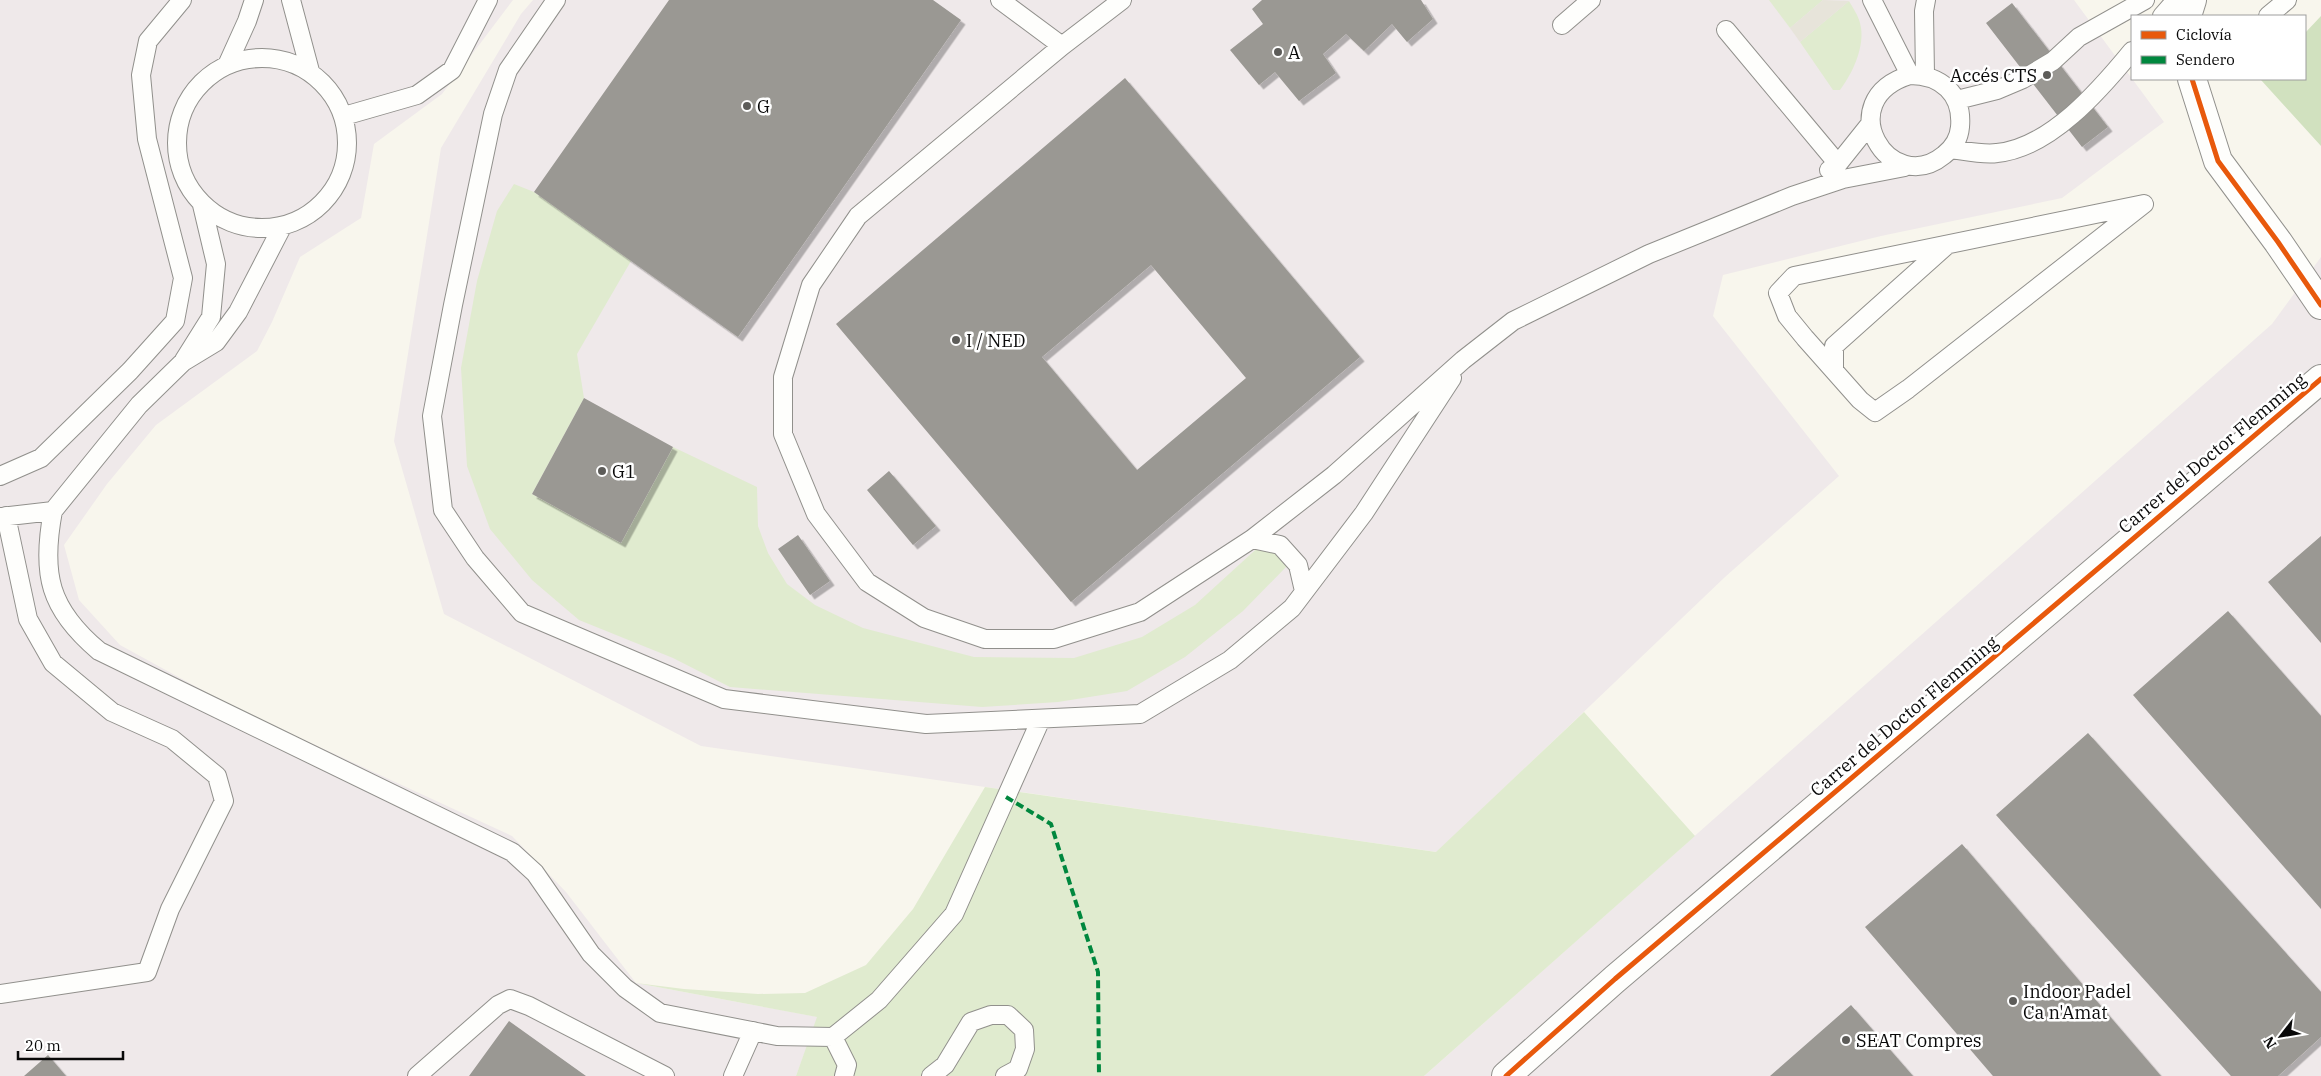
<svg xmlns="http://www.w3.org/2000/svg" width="2321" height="1076" viewBox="0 0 2321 1076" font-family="'IBM Plex Serif',serif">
<defs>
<filter id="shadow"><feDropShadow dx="4.5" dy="4.5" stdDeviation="0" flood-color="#0004"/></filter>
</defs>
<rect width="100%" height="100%" fill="#f8f6ed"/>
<path fill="#efe9ea" d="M0,0H513L442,94L374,144L361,218L300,257L272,322L257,351L156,425L107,484L64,545L79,600L120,645L235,708L512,836L566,892L636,983L818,1017L796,1076H0Z
M533,0H2074L2164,122L2062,198L1881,236L1723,275L1713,316L1839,476L1725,577L1437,852L701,746L444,614L394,441L441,148L521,14Z
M2321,257V1076H1424L2272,324Z"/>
<path fill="#e0ebcf" d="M1769,0H1823L1790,28Z
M1849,1C1853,8 1858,15 1860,23C1866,45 1853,73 1840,90H1833L1800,42Z
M514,184L534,192L631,261L577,354L584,398L532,494L621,543L673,447L757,487L758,526L768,553L787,584L815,605L863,628L974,657L1074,658L1142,637L1195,605L1264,542L1279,544L1287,566L1243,611L1185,657L1127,691L1058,702L982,707L730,687L673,658L579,620L532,580L490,529L467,466L461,368L477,281L497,211Z
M1584,712L1695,836L1424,1076H796L817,1017L636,983L684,989L758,994L805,993L866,965L913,909L985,787L1436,852Z"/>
<path fill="#d1e1bf" d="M2321,16V146L2261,80L2305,79V33Z"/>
<path fill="#e7e4da" d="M1823,0L1849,1L1800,42L1790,28Z"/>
<path fill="#9a9893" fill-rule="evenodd" filter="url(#shadow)" d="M669,0H933L961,20L738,337L534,192Z
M1262,0H1421L1433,19L1407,42L1392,24L1364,51L1346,34L1323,54L1336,73L1299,101L1275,72L1259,85L1230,50L1263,24L1252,9Z
M2012,3L2108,127L2082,147L1986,23Z
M1125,78L1360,357L1071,602L836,324ZM1151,265L1246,378L1137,470L1042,357Z
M584,398L673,447L621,543L532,494Z
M889,471L936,526L913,545L867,490Z
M798,535L830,581L810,595L778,549Z
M2321,536V643L2268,582Z
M2228,611L2321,716V909L2133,695Z
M2088,733L2321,992V1037L2278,1076H2231L1996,815Z
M1962,844L2161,1076H1993L1865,927Z
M1851,1005L1913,1076H1770Z
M509,1021L586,1076H469Z
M48,1055L66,1076H24Z"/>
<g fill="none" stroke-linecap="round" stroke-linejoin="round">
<g stroke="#91908c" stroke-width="20">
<path id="lane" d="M291,0L310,71
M556,0L508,70L493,114L453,305L432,416L443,510L475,558L522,613L724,699L926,724L1140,714L1230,660L1292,608L1364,513L1452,378
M1000,0L1062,46
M1122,0L1062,46L858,216L811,285L783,377V434L816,514L867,582L924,618L985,639H1054L1140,612L1252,539L1334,475L1463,360L1513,321L1649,254L1792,196L1843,179L1905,167
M1872,0L1910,75
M2162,16L2176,0
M2268,16L2287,0
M1562,25L1591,0
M1726,30L1838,164
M177 143a85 85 0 1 1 170 0a85 85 0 1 1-170 0Z
M228,63L247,21L254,0
M1910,75C1941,75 1963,94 1960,127C1959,139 1953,148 1944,155C1890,199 1829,100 1910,75Z
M1925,75L1924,11L1926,0
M1957,100L1997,90L2023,79L2053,61L2079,37L2145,0
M344,116L417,95L452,70L488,0
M1951,149C1966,151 1983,155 1997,153C2050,148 2100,90 2132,51
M1829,170L1838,164L1870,124
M2144,204L1908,389L1875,412L1860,400L1805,338L1787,316L1778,293L1794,276Z
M282,227L238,312L216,342L183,362L139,405L53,511C41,574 49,609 99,651L512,852L535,873L591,954L625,988L660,1013L777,1036L833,1037L879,1000L954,914L1041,719
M184,360L211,317L216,264L202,205
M1834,370V346L1947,245
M0,476L41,458L130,371L175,321L183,278L147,139L141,75L148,41L182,0
M0,517L53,511
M1252,539L1280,545L1298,565L1304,591
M0,994L147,972L170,909L224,801L217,776L172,739L112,712L53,663L28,619L6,516
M833,1037L847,1065L844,1076
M417,1076L498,1005L510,999L529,1006L665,1076
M733,1076L753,1031
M931,1076L945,1065L971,1022L991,1015H1008L1024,1030L1025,1049L1018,1069L1005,1076"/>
</g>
<g stroke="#91908c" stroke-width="30">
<path id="street" d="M2187,16L2192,0
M2192,79L2218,161L2278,242L2321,305
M1506,1076L1615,979L2321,379"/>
</g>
<use href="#lane" stroke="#fefefc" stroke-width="18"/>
<use href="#street" stroke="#fefefc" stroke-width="28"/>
<path stroke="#00873e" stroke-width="4" stroke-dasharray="8 4" stroke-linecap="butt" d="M1006,797L1051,824L1098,972L1099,1076"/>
<g stroke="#fff" stroke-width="8">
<path id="cycleway" d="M2192,79L2218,161L2278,242L2321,305
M1506,1076L1615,979L2321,379"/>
</g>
<use href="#cycleway" stroke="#e8590c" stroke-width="5"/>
</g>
<g fill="#5d5c59" stroke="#fff" stroke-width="2">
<circle cx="1278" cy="52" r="5"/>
<circle cx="2047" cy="75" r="5"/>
<circle cx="747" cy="106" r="5"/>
<circle cx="956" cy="340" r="5"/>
<circle cx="602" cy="471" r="5"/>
<circle cx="2013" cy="1001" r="5"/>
<circle cx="1846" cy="1040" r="5"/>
</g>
<g text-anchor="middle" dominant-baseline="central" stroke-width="5" stroke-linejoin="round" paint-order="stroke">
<g font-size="18" fill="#090909" stroke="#fff" text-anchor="start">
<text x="1288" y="52">A</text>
<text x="2037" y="75" text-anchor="end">Accés CTS</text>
<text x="757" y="106">G</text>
<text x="966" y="340">I / NED</text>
<text x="612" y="471">G1</text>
<text x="2023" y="991">Indoor Padel<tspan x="2023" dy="21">Ca n'Amat</tspan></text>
<text x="1856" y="1040">SEAT Compres</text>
</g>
<g font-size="18" fill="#090909" stroke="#fff">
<text transform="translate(2212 453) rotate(-40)">Carrer del Doctor Flemming</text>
<text transform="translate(1904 716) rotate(-40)">Carrer del Doctor Flemming</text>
</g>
</g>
<rect x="2131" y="15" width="175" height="65" fill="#ffffff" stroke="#9d9d9d"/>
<rect x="2141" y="31" width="25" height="8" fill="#e8590c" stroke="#9d9d9d"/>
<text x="2176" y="40" font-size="15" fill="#090909">Ciclovía</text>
<rect x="2141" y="56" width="25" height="8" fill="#00873e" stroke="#9d9d9d"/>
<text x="2176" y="65" font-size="15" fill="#090909">Sendero</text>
<g transform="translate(2281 1036) rotate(239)" stroke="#ffffff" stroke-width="4" paint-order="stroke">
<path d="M0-4L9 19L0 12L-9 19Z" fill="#090909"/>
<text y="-8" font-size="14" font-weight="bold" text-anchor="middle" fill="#090909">N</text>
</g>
<path d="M18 1051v8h105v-8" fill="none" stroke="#090909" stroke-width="2.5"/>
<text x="25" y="1051" font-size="15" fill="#090909" stroke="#ffffff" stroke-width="4" paint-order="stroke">20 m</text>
</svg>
